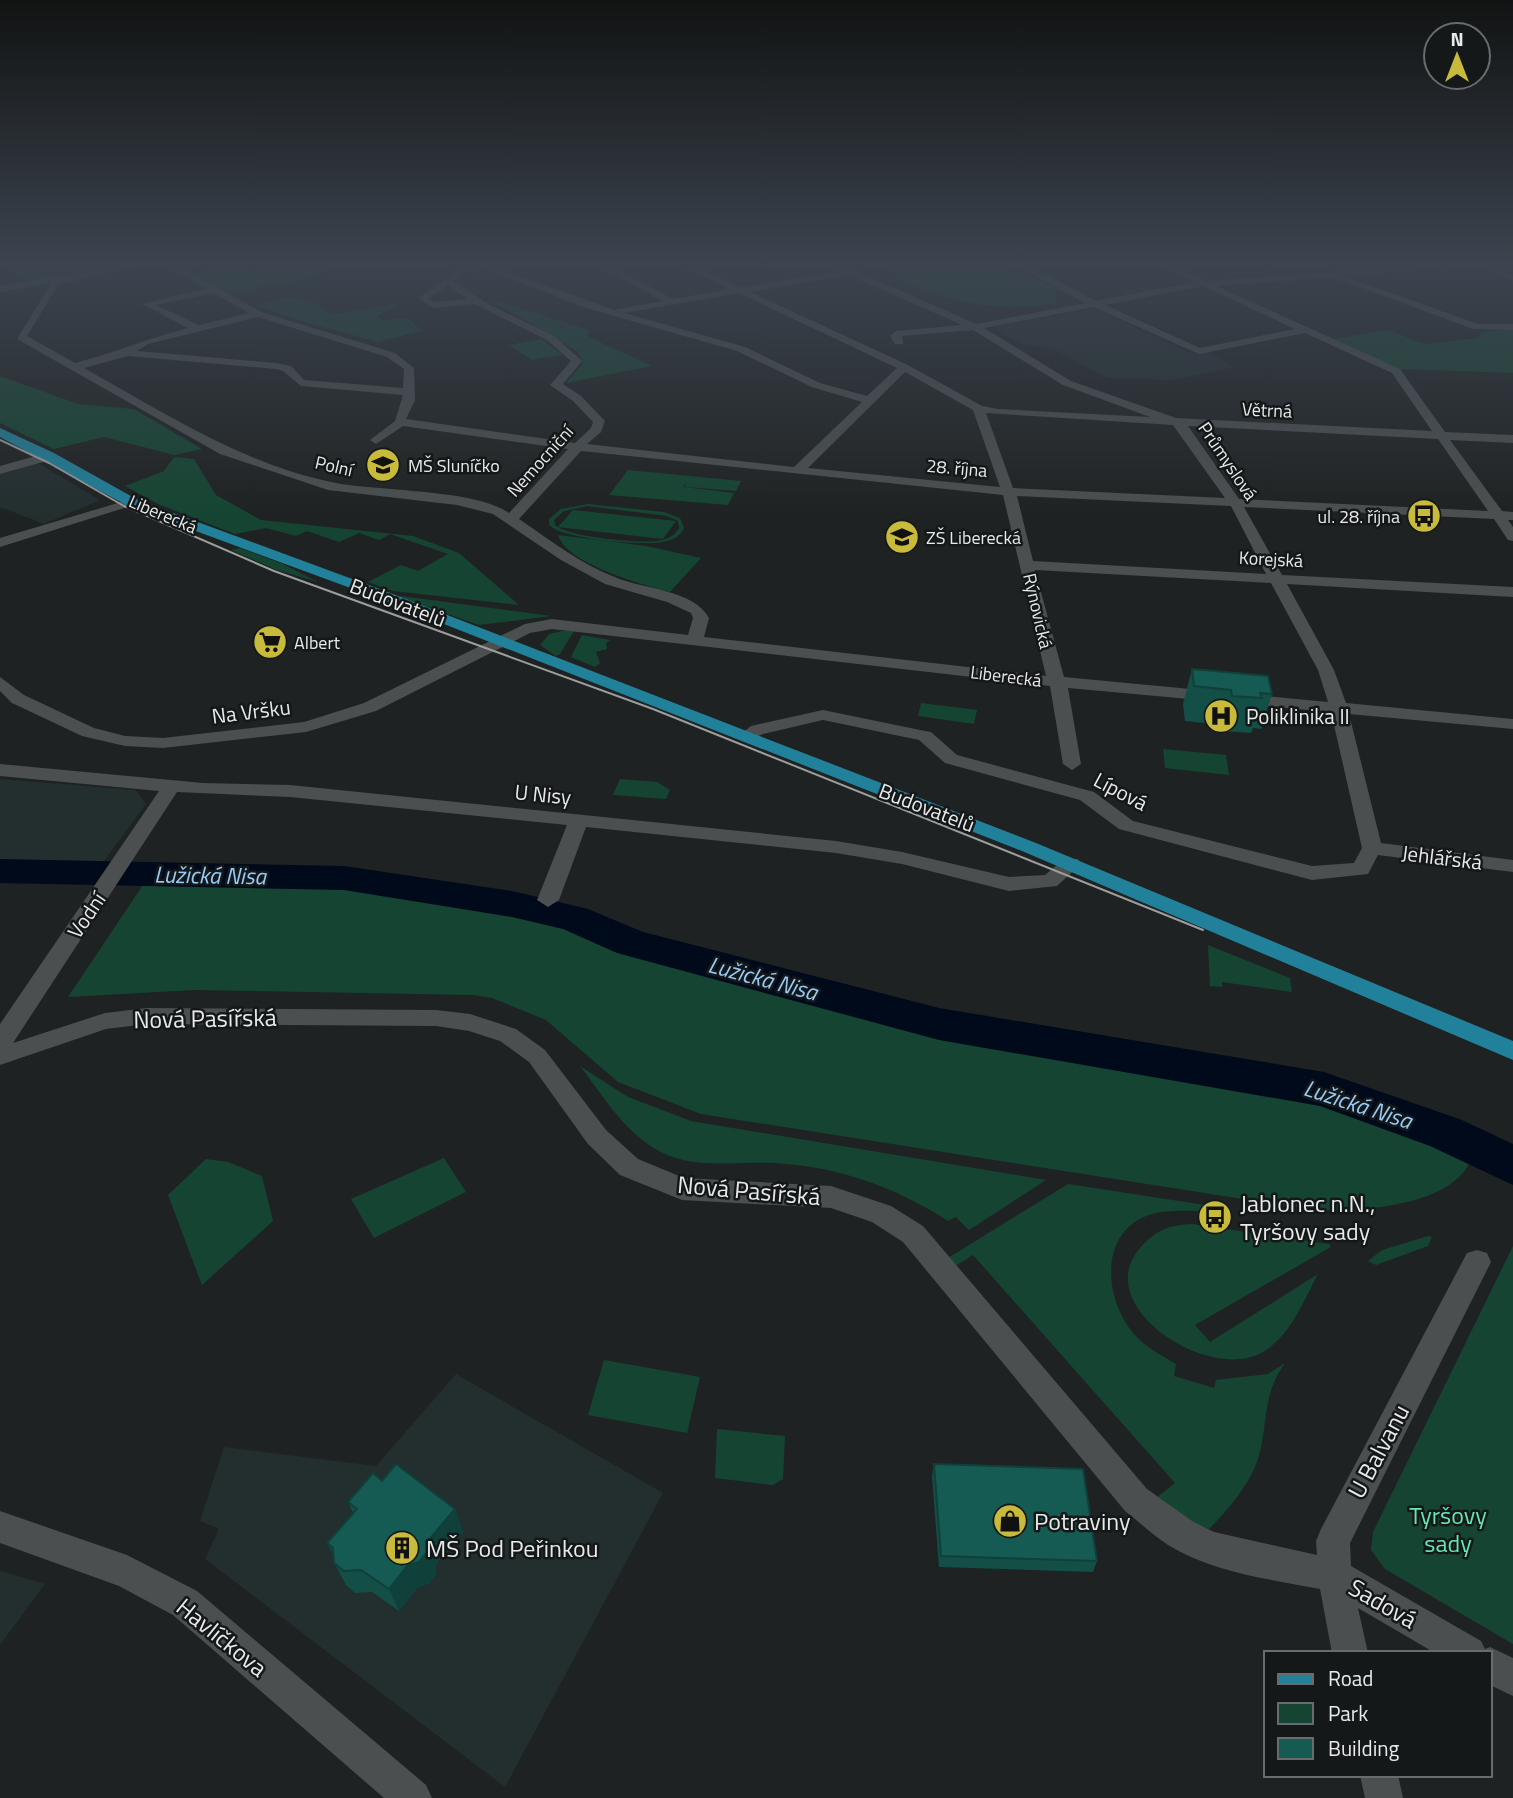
<svg xmlns="http://www.w3.org/2000/svg" width="1513" height="1798" viewBox="0 0 1513 1798" font-family="'Titillium Web',sans-serif">
<rect width="100%" height="100%" fill="#1f2222"/>
<path fill="#232e2f" d="M1094,309L1178,348L1196,354L1206,351L1235,367L1172,380L1107,378L1051,348L1024,345L993,327Z
M34,464H39L100,500L44,524L0,507V474Z
M0,779L136,790L146,804L101,865L0,864Z
M456,1374L663,1493L505,1787L205,1559L219,1529L200,1521L224,1447L376,1466Z
M0,1571L45,1584L0,1645Z"/>
<path fill="#154532" fill-rule="evenodd" d="M0,266H112L27,280Z
M224,266H319L331,272L231,294L190,273Z
M914,266H999L1054,287L1057,293L1056,303C998,315 937,300 886,271Z
M288,297L318,303L327,312L335,314L401,303L377,316L382,320L407,318L422,331L377,342L291,318L257,305Z
M488,298L589,330L587,336L652,366L566,383L583,363L578,352Z
M1513,329V373L1399,369L1333,339L1388,330L1424,344L1479,338L1481,332Z
M541,339L562,355L532,360L509,345Z
M0,376L78,404L134,409L202,449L174,455L104,437L54,449L0,423Z
M174,457L194,459L216,495L261,520L413,536L459,553L519,605L393,591L368,582L401,565L418,571L448,554L390,534L379,540L359,533L339,542L307,531L296,536L266,528L235,534L158,504L125,486L164,471Z
M628,470L741,481L736,491L685,487L686,483L683,487L734,493L728,505L609,495Z
M588,504L664,512L680,518L684,528C680,537 672,540 662,542C643,546 561,539 549,525V519L561,509ZM587,506L667,516L678,521L679,528C675,535 670,538 662,540C645,545 567,537 555,525L554,520L564,511Z
M573,510L676,521L663,539L558,527Z
M558,535L646,546L701,558L670,592C642,584 568,565 558,535Z
M240,548L283,564L318,582L277,570L231,550Z
M399,597L401,596L551,616L479,625Z
M562,631H574L560,654L556,656L540,645L549,634Z
M582,635L610,640L606,643L607,649L596,652L600,663L595,667L571,657Z
M921,703L977,710L974,724L918,716Z
M1163,749L1226,755L1229,775L1165,768Z
M620,779L657,782L670,790L666,799L613,795Z
M145,882L370,888L555,921L671,963L943,1034L1288,1091L1392,1120L1473,1151C1464,1207 1357,1212 1313,1210L701,1114L618,1082L546,1020L492,998L473,995L194,990L68,997Z
M1208,945L1290,978L1292,992L1222,982V987L1210,986Z
M580,1066L628,1097L691,1121L1046,1180L969,1230L956,1217L948,1221C893,1186 840,1167 774,1163C737,1161 693,1170 659,1151C624,1132 604,1097 580,1066Z
M444,1158L466,1192L374,1238L351,1199Z
M206,1159L228,1162L262,1176L273,1221L202,1285L168,1195Z
M1068,1184L1205,1205L1204,1211C1188,1211 1172,1210 1156,1213C1099,1226 1102,1296 1133,1333C1145,1347 1161,1355 1176,1364L1174,1376L1214,1388L1216,1380L1268,1374L1285,1363C1259,1399 1270,1431 1255,1467C1245,1490 1225,1513 1209,1529L1191,1522L1156,1498L1175,1483L973,1255L955,1266L948,1258Z
M1192,1224L1329,1244L1331,1247L1195,1325L1210,1342L1318,1274C1303,1302 1291,1335 1263,1352C1209,1384 1088,1305 1141,1247C1156,1230 1169,1225 1192,1224Z
M1428,1236L1432,1237L1428,1246L1376,1265L1368,1261L1382,1250Z
M1513,1246V1644L1385,1569L1371,1550L1373,1532Z
M604,1360L700,1377L687,1433L588,1415Z
M717,1429L785,1436L783,1479L773,1485L715,1478Z"/>
<g fill="none" stroke-linecap="round" stroke-linejoin="round">
<path fill="#000a1a" fill-rule="evenodd" d="M0,859L344,866L512,891L588,909L643,932L939,1008L1324,1072L1462,1120L1513,1144V1185L1430,1146L1320,1106L939,1040L617,953L563,929L512,917L344,890L0,883Z"/>
<path fill="#4b4f4f" fill-rule="evenodd" d="M112,266H132L58,285L27,336L75,363C114,353 149,338 188,328L142,304L206,289L168,266H179L261,312L395,353L414,368L415,400L406,419L575,443L591,428L593,422L573,401L550,385L571,361L547,340L475,304L433,308L418,298L463,266H473L454,281L488,304L554,336L582,361L563,384L581,396L605,421L601,432L587,444L794,467L862,402L812,387L737,351L586,308L479,266H492L614,310L662,301L601,266H612L673,299L730,289L684,266H696L741,287L840,271L832,266H844L976,324L1085,303L1017,266H1028L1096,301L1194,282L1162,266H1174L1206,281L1407,266H1449L1344,276L1478,324H1513V330L1473,329L1333,277L1216,286L1400,369L1445,432L1513,435V443L1450,440L1502,511L1513,512V520H1508L1513,527V541L1508,540L1494,519L1244,507L1282,575L1513,587V597L1287,584L1334,670L1346,703L1513,719V729L1349,714L1381,843L1513,860V872L1378,855L1368,874L1312,880L1119,829L1080,800L945,763L919,740L823,720L763,734L747,741L738,736L751,726L823,710L925,731L931,732L957,755L1094,792L1133,821L1312,866L1354,863L1362,848L1331,712L1068,688L1081,764L1072,770L1063,764L1050,686L552,629L530,633L376,711L306,732L163,748L125,746L82,736L12,703L0,691V677L24,695L94,728L125,736L163,738L304,722L364,703L525,624L552,619L688,635L693,618L691,613L667,602L605,584L561,560L493,514L457,505L328,490L220,454L17,339L51,283L0,292V286ZM849,275L962,325L896,331L890,336L895,344H903L902,336L973,330L1063,385L1150,417L998,409L982,406L908,365L750,292ZM448,285L467,299L435,302L429,298ZM1203,286L1295,329L1200,348L1105,305ZM213,293L249,313L199,325L156,305ZM739,293L897,368L867,396L820,383L745,347L624,313ZM1094,307L1199,354L1305,333L1392,373L1432,431L1176,418L1071,381L984,328ZM258,317L387,357L404,369L403,388L304,380L291,366L276,363L137,351L148,344ZM128,356L276,369L283,371L301,386L403,395L395,421L370,440L376,444L403,426L568,449L509,513C473,488 376,492 331,482C243,464 161,411 84,368ZM905,372L973,410L1000,487L808,468ZM986,413L1173,425L1225,498L1013,488ZM1188,426L1438,439L1488,511L1239,499ZM581,451L1003,495L1046,676L704,637L709,618C694,590 644,589 617,578C582,565 550,540 519,519ZM1017,496L1231,506L1266,574L1033,561ZM1035,570L1271,583L1318,670L1328,702L1064,677Z
M1483,266H1495L1513,275V281Z
M50,452L56,456L54,459L0,474V466Z
M128,500L140,503L0,547V538Z
M0,764L203,783L290,785L836,841L902,852L1009,877L1045,875L1064,859H1078L1081,864L1057,886L1009,891L902,864L836,853L586,827L559,900L548,907L537,900L567,825L290,797L177,792L13,1043L105,1013L147,1008L436,1010L470,1014L516,1029L545,1050L606,1130L638,1159L684,1178L831,1186L891,1206L923,1226L1147,1489L1192,1521L1214,1532L1317,1555L1316,1541L1321,1529L1467,1253L1477,1250L1487,1253L1491,1262L1350,1543L1351,1566L1481,1641L1485,1649L1490,1647L1513,1658V1696L1490,1685V1653H1435L1358,1608L1368,1653H1332L1320,1589C1269,1579 1214,1573 1168,1545C1153,1535 1139,1522 1125,1511L903,1242L872,1222L831,1208L682,1200L620,1175L588,1144L529,1062L500,1041L469,1031L436,1026L147,1024L106,1029L0,1065V1024L159,791L0,776Z
M0,1511L127,1555L197,1591L426,1785L432,1798H384L173,1615L119,1586L0,1543Z
M1360,1775H1398L1403,1798H1365Z"/>
<path fill="#22819a" fill-rule="evenodd" d="M0,428L54,453L138,500L393,594L1036,843L1513,1041V1060L1022,851L383,600L128,506L0,437Z"/>
<path stroke="#9c9e9e" stroke-width="2" d="M0,440L49,463L124,506L274,571L653,709L1203,930"/>
</g>
<path fill="#134e47" d="M1192,669L1272,694L1261,729L1253,728L1251,733L1222,731L1221,725L1185,721L1183,704Z
M934,1464L1097,1561L1093,1572L939,1567L932,1476Z
M382,1481L455,1509L463,1532L436,1564V1575L428,1584L418,1587L399,1611L372,1592L355,1593L346,1585L334,1563V1555L327,1543L353,1513L348,1502Z"/>
<path fill="#0f403a" d="M455,1509L463,1532L436,1564V1575L428,1584L418,1587L399,1611L389,1589Z"/>
<path fill="#165b53" stroke="#0f403a" stroke-width="2" d="M1192,669L1268,676L1272,694L1260,693L1262,698L1232,696L1231,690L1194,686Z
M396,1464L455,1509L427,1542V1552L419,1562L408,1565L389,1589L361,1570L344,1571L334,1563L333,1548L327,1543L357,1509L348,1502L373,1473L382,1481Z
M934,1464L1083,1469L1097,1561L941,1556Z"/>
<linearGradient id="sky" x2="0" y2="1"><stop stop-color="#111313"/><stop offset="0.51" stop-color="#3c444f"/><stop offset="1" stop-color="#3c444f" stop-opacity="0"/></linearGradient>
<rect width="1513" height="518" fill="url(#sky)"/>
<defs>
<g id="school-disc" transform="scale(1.75)"><circle r="9.5" fill="#c8bb3b" stroke="#151819"/><path d="M0-5L7-2L0 1L-7-2ZM-4 1L0 2.5L4 1V4Q0 6-4 4Z" fill="#111"/></g>
<g id="bus-disc" transform="scale(1.75)"><circle r="9.5" fill="#c8bb3b" stroke="#151819"/><path d="M-5-6H5V4H4V6H2V4H-2V6H-4V4H-5ZM-3.5-4V0h7V-4ZM-3.5 1.2v1.5H-2V1.2ZM2 1.2v1.5H3.5V1.2Z" fill="#111"/></g>
<g id="supermarket-disc" transform="scale(1.75)"><circle r="9.5" fill="#c8bb3b" stroke="#151819"/><path d="M-6-5.5h2.5l.6 2H6L4.5 2H-2.5L-4.4-4H-6ZM-1.5 3.2a1.3 1.3 0 1 0 .1 0ZM3 3.2a1.3 1.3 0 1 0 .1 0Z" fill="#111"/></g>
<g id="hospital-disc" transform="scale(1.75)"><circle r="9.5" fill="#c8bb3b" stroke="#151819"/><path d="M-5-5h3v3.5h4V-5h3V5h-3V1.5h-4V5h-3Z" fill="#111"/></g>
<g id="shop-disc" transform="scale(1.75)"><circle r="9.5" fill="#c8bb3b" stroke="#151819"/><path d="M-5-2.5h2.3a2.7 3.5 0 0 1 5.4 0H5L5.5 6h-11ZM-1.5-2.5h3a1.5 2.3 0 0 0-3 0Z" fill="#111"/></g>
<g id="building-disc" transform="scale(1.75)"><circle r="9.5" fill="#c8bb3b" stroke="#151819"/><path d="M-4-6H4V6H1V3H-1V6H-4ZM-2.5-4.3h1.7v1.8h-1.7ZM.8-4.3h1.7v1.8H.8ZM-2.5-1h1.7V.8h-1.7ZM.8-1h1.7V.8H.8Z" fill="#111"/></g>
</defs>
<g fill-rule="evenodd">
<use href="#school-disc" x="383" y="465"/>
<use href="#bus-disc" x="1424" y="516"/>
<use href="#school-disc" x="902" y="537"/>
<use href="#supermarket-disc" x="270" y="642"/>
<use href="#hospital-disc" x="1221" y="716"/>
<use href="#bus-disc" x="1215" y="1217"/>
<use href="#shop-disc" x="1010" y="1521"/>
<use href="#building-disc" x="402" y="1548"/>
</g>
<g text-anchor="middle" dominant-baseline="central" stroke-width="5" stroke-linejoin="round" paint-order="stroke">
<g font-size="18" fill="#e8eaea" stroke="#151819">
<text transform="translate(1267 410) rotate(3)">Větrná</text>
<text transform="translate(540 461) rotate(-48)">Nemocniční</text>
<text transform="translate(1228 461) rotate(56)">Průmyslová</text>
<text transform="translate(334 466) rotate(13)">Polní</text>
<text transform="translate(957 468) rotate(5)">28. října</text>
<text transform="translate(163 514) rotate(23)">Liberecká</text>
<text transform="translate(1271 559) rotate(3)">Korejská</text>
<text transform="translate(1038 611) rotate(77)">Rýnovická</text>
<text transform="translate(1006 676) rotate(7)">Liberecká</text>
</g>
<g font-size="18" fill="#e8eaea" stroke="#151819" text-anchor="start">
<text x="408" y="465">MŠ Sluníčko</text>
<text x="1400" y="516" text-anchor="end">ul. 28. října</text>
<text x="926" y="537">ZŠ Liberecká</text>
<text x="294" y="642">Albert</text>
</g>
<g font-size="21" fill="#e8eaea" stroke="#151819">
<text transform="translate(398 602) rotate(21)">Budovatelů</text>
<text transform="translate(251 711) rotate(-7)">Na Vršku</text>
<text transform="translate(1121 791) rotate(28)">Lípová</text>
<text transform="translate(543 794) rotate(6)">U Nisy</text>
<text transform="translate(927 807) rotate(21)">Budovatelů</text>
<text transform="translate(1442 857) rotate(7)">Jehlářská</text>
<text transform="translate(86 915) rotate(-56)">Vodní</text>
</g>
<g font-size="21" fill="#e8eaea" stroke="#151819" text-anchor="start">
<text x="1246" y="716">Poliklinika II</text>
</g>
<g font-size="23" font-style="italic" fill="#95cbf8" stroke="#151819">
<text transform="translate(210 875) rotate(1)">Lužická Nisa</text>
<text transform="translate(763 978) rotate(15)">Lužická Nisa</text>
<text transform="translate(1358 1104) rotate(18)">Lužická Nisa</text>
</g>
<g font-size="24" fill="#e8eaea" stroke="#151819">
<text transform="translate(205 1018) rotate(-1)">Nová Pasířská</text>
<text transform="translate(749 1190) rotate(5)">Nová Pasířská</text>
<text transform="translate(1378 1451) rotate(-62)">U Balvanu</text>
<text transform="translate(1383 1603) rotate(30)">Sadová</text>
<text transform="translate(222 1637) rotate(39)">Havlíčkova</text>
</g>
<g font-size="24" fill="#e8eaea" stroke="#151819" text-anchor="start">
<text x="1240" y="1203">Jablonec n.N.,<tspan x="1240" dy="28">Tyršovy sady</tspan></text>
<text x="1034" y="1521">Potraviny</text>
<text x="426" y="1548">MŠ Pod Peřinkou</text>
</g>
<g font-size="24" fill="#62e9b3" stroke="#151819">
<text x="1448" y="1515">Tyršovy<tspan x="1448" dy="28">sady</tspan></text>
</g>
</g>
<rect x="1264" y="1651" width="228" height="126" fill="#151819" stroke="#696c6d" stroke-width="2"/>
<rect x="1278" y="1674" width="35" height="10" fill="#22819a" stroke="#696c6d" stroke-width="2"/>
<text x="1328" y="1686" font-size="21" fill="#e8eaea">Road</text>
<rect x="1278" y="1703" width="35" height="21" fill="#154532" stroke="#696c6d" stroke-width="2"/>
<text x="1328" y="1721" font-size="21" fill="#e8eaea">Park</text>
<rect x="1278" y="1738" width="35" height="21" fill="#165b53" stroke="#696c6d" stroke-width="2"/>
<text x="1328" y="1756" font-size="21" fill="#e8eaea">Building</text>
<g transform="translate(1457 56)"><circle r="33" fill="#151819" stroke="#696c6d" stroke-width="2"/>
<path d="M0-5L12 26L0 18L-12 26Z" fill="#c8bb3b"/>
<text y="-10" font-size="19" font-weight="bold" text-anchor="middle" fill="#e8eaea">N</text>
</g>
</svg>
